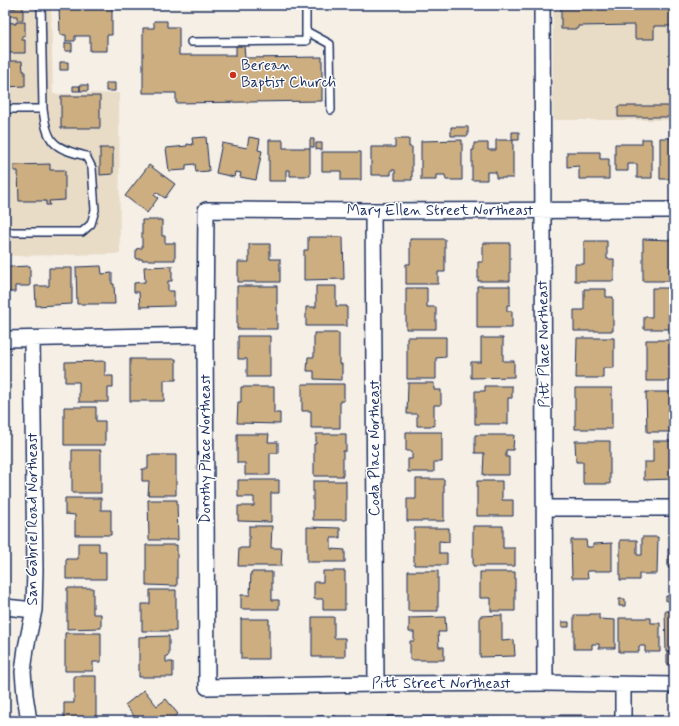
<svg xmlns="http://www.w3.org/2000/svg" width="679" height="726" viewBox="0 0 679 726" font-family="Mynerve,sans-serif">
<rect width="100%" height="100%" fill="#f5efe6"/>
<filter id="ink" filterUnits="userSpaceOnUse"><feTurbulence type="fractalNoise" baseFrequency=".025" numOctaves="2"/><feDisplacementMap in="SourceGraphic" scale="8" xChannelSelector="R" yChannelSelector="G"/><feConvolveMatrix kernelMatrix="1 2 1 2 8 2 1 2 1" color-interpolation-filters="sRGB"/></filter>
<g filter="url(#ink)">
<path fill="#e9dcc7" d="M5,5H51L53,94L119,93L120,254L5,256Z
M553,5H674V120H553Z"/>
<path fill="#ccae80" stroke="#1b2f5e" d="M5,5H6V8H16V5H23V20H17V16H6L5,18Z
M59,5H112V35H107V51H90V36H75V41H66V35H60Z
M561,5H674V26H654V39H635V25L578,26V29H561Z
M154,21H167V27H179V55H236V45H244L245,58L322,57V101L176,103V93H143V28H154Z
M5,22L14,23V24H16V22H25V36H22V40H25V53H6Z
M65,43H72V51H65Z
M5,61H22L23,71H25V86L5,87Z
M60,62H68V70H60Z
M106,83H115V91H106Z
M80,85H88V91H80Z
M73,86H80V91H73Z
M61,96H100V128H61Z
M618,106H674V117H618Z
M451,127H468V136H451Z
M512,132H519V140H512Z
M206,137L209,171L196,172L195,164L186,165V170L169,171L166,148L187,146V144L193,145L192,138Z
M249,137L260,139L258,150L262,151L256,180L240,177L241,173L235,172L234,177L216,173L222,143L247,148Z
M660,138H674V179H660Z
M310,139H314V147H310Z
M395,139H409V147H412V180H395V170H391V175H371V147H395Z
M642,139H651V144H652V178H637V164H628V171H615V144H642Z
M269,140H283V148H310V176H290V170H286V181H269Z
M462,140V180H446L445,175H436V180H421V141Z
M496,140H513V178H496V172H487V180H472V150H474V143H488V150H496Z
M316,143H322V150L316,149Z
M100,148H113V174L100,175Z
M322,152H361V180H341V171H322Z
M567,152H600V159H609V179H579V166L567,167Z
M50,164V170H65V200L49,201L50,205H46V201H19L18,171H14V165Z
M149,165L175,184L165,198L156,192L154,195L158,198L147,213L125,196Z
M142,220H162V236H165V243H175V260H142V259H136V249L142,248Z
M308,237H343L344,279L304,280V250H308Z
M410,239H445V272H438V284H406V264H410Z
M643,239L674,240V281H643Z
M584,241H607V259H614V281H575V264H584Z
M483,243H510V281H478V262H483Z
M249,244H270V259H280V282H238V262H249Z
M5,259H8V267L30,266V286H15V292H8L9,306H5Z
M101,266L102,274L112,273V284H114L115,304H77L76,267Z
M172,266V281H168V291H174V306L140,307L139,292H134V283L145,282L144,267Z
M49,268H72V304L36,306L35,286H49Z
M237,286H277V329H237Z
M316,286H336V306H347V326H306V307H316Z
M477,286H510V305H507V311H512V328H477Z
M406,288H427V307H436V329H406Z
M652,288H674L672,329H644V317H652Z
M584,289H606V297H613V331H574V310H584Z
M314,333H339V364H342V380L314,379V371H307L308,357H314Z
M238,336H270V377H247V359H238Z
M407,337H446V357L436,358V379H407Z
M481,338H503V361H514V377L471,378V362H481Z
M577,338H614V368H603V378H576Z
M646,340H674L673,381H646Z
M130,359H176V380H164V401H130Z
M105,361V376H113V388H108V402H79V382H65V362Z
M408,383H434V390H441V405H434V426H417V414H407Z
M302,384H344V401H340V428H311V411H302Z
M485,386H512V398H508V424H475V391H485Z
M241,387H274V413H280V424L237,423L238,402H241Z
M575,388H612V429H575Z
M646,392H674V411H672V432H647Z
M64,407H96V421H105V445H64Z
M406,432H442V462H434V472H408V459H412V451H406Z
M237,434H269L268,442H278V453H270V475H245V463H237Z
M316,434H346V451H343V476H314V444H316Z
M475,435H514L513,450H506V457H509V475H483L484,453H475Z
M575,441H610V484H583V462H576Z
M653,441H674V479L644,480V462H653Z
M72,450H101V493H72Z
M148,455H176V495H148L149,481H142V469H148Z
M416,479H444V521H407V499H416Z
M238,480H279V493H271V522L238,521V506H254V497H238Z
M313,481H346V520H313Z
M477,481H502V500H513V516H477Z
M65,498H101V510H111V535H75V515L65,514Z
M148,500H177L178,540H149Z
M249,526H272L271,548H282L281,566H238L239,548H249Z
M473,526H503V548H515V566H473Z
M307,527L340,528V538H331V549L345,550V562H307Z
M414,528H449V542L439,541V553H447V565H414Z
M642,537H658L657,574H639V580H620V540H637V555H642Z
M571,540H586L587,547H593V544L612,543V571H587L588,578H572Z
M78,543H99V551H106V579H66V559H78Z
M146,545H177V586L146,585Z
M668,549H674V567H672V568H668Z
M323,571H345V610H323V599H314V582H323Z
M408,571H438V611H408Z
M251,572H272V600H279V609H241V595H250Z
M480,572H515V611H491V598H480Z
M67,588H93V614H101V628L67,629Z
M150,590H176V631H142V604H150Z
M666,596H673V601H666Z
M619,599H625V606H619Z
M665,611H674V652H666Z
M590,614H599V619L615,620V648H599V644H592V649H574V615H590Z
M502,615V641L514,640L515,656L480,657V616Z
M312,617H334V638H345V657H312Z
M445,617L446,632H438L439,647H444V660H410V641H414V632H409V618Z
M619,618H651V623H660V652H645V646H639V652H619Z
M241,619H269V659H241Z
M562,622H569V627H562Z
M65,633H101V662H93V671H65Z
M169,636V655L166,656V662H173V677H139V637Z
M667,652H674V664H667Z
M74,676H96V719L64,720V703H74Z
M144,690L157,706L166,699L178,714L169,721H138L125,705Z
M552,715H587V721H552Z
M318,716H336V721H318Z
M387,716H405V721H364V720H387Z
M649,716H674V721H649Z
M268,717H288V721H268Z
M410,717H453V721H410Z
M219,718H261V721H219Z
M460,718H502V721H460Z
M506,720H545V721H506Z"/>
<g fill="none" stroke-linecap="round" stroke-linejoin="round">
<g stroke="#1b2f5e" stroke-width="10">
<path id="lane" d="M306,31L330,44L331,110
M191,42L306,41V5
M5,109H43
M5,232H82L91,224L95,210L92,168L86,156C53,148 47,143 43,109L41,5"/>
</g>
<g stroke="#1b2f5e" stroke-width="18">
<path id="street" d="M542,5C542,231 545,457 545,683
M674,210L373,211L206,210L205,335L207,687L376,684L545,683L674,685
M373,211L376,684
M5,339L205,335
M545,508H674
M5,607L34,610
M623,685V721
M29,721L25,695L23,672L26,648L34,610L35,570L32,339"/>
</g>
<use href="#lane" stroke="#fff" stroke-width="7"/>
<use href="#street" stroke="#fff" stroke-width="15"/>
</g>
</g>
<circle fill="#c8321e" stroke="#fff" stroke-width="1.5" cx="233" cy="75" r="4"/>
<g text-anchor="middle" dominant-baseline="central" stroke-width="3" stroke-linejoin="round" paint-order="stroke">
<g font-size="15" fill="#1b2f5e" stroke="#fff" text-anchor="start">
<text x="241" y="66">Berean<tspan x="241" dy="17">Baptist Church</tspan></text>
</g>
<g font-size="15" fill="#1b2f5e" stroke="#fff">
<text x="440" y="211">Mary Ellen Street Northeast</text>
<text transform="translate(544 344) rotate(-91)">Pitt Place Northeast</text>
<text transform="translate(375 448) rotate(-90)">Coda Place Northeast</text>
<text transform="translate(206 449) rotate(-90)">Dorothy Place Northeast</text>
<text transform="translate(33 519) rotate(-90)">San Gabriel Road Northeast</text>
<text x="441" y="684">Pitt Street Northeast</text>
</g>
</g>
<rect width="679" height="726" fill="none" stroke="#fff" stroke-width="20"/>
<rect x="10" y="10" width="659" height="706" fill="none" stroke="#1b2f5e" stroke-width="1.5" filter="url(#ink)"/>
</svg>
